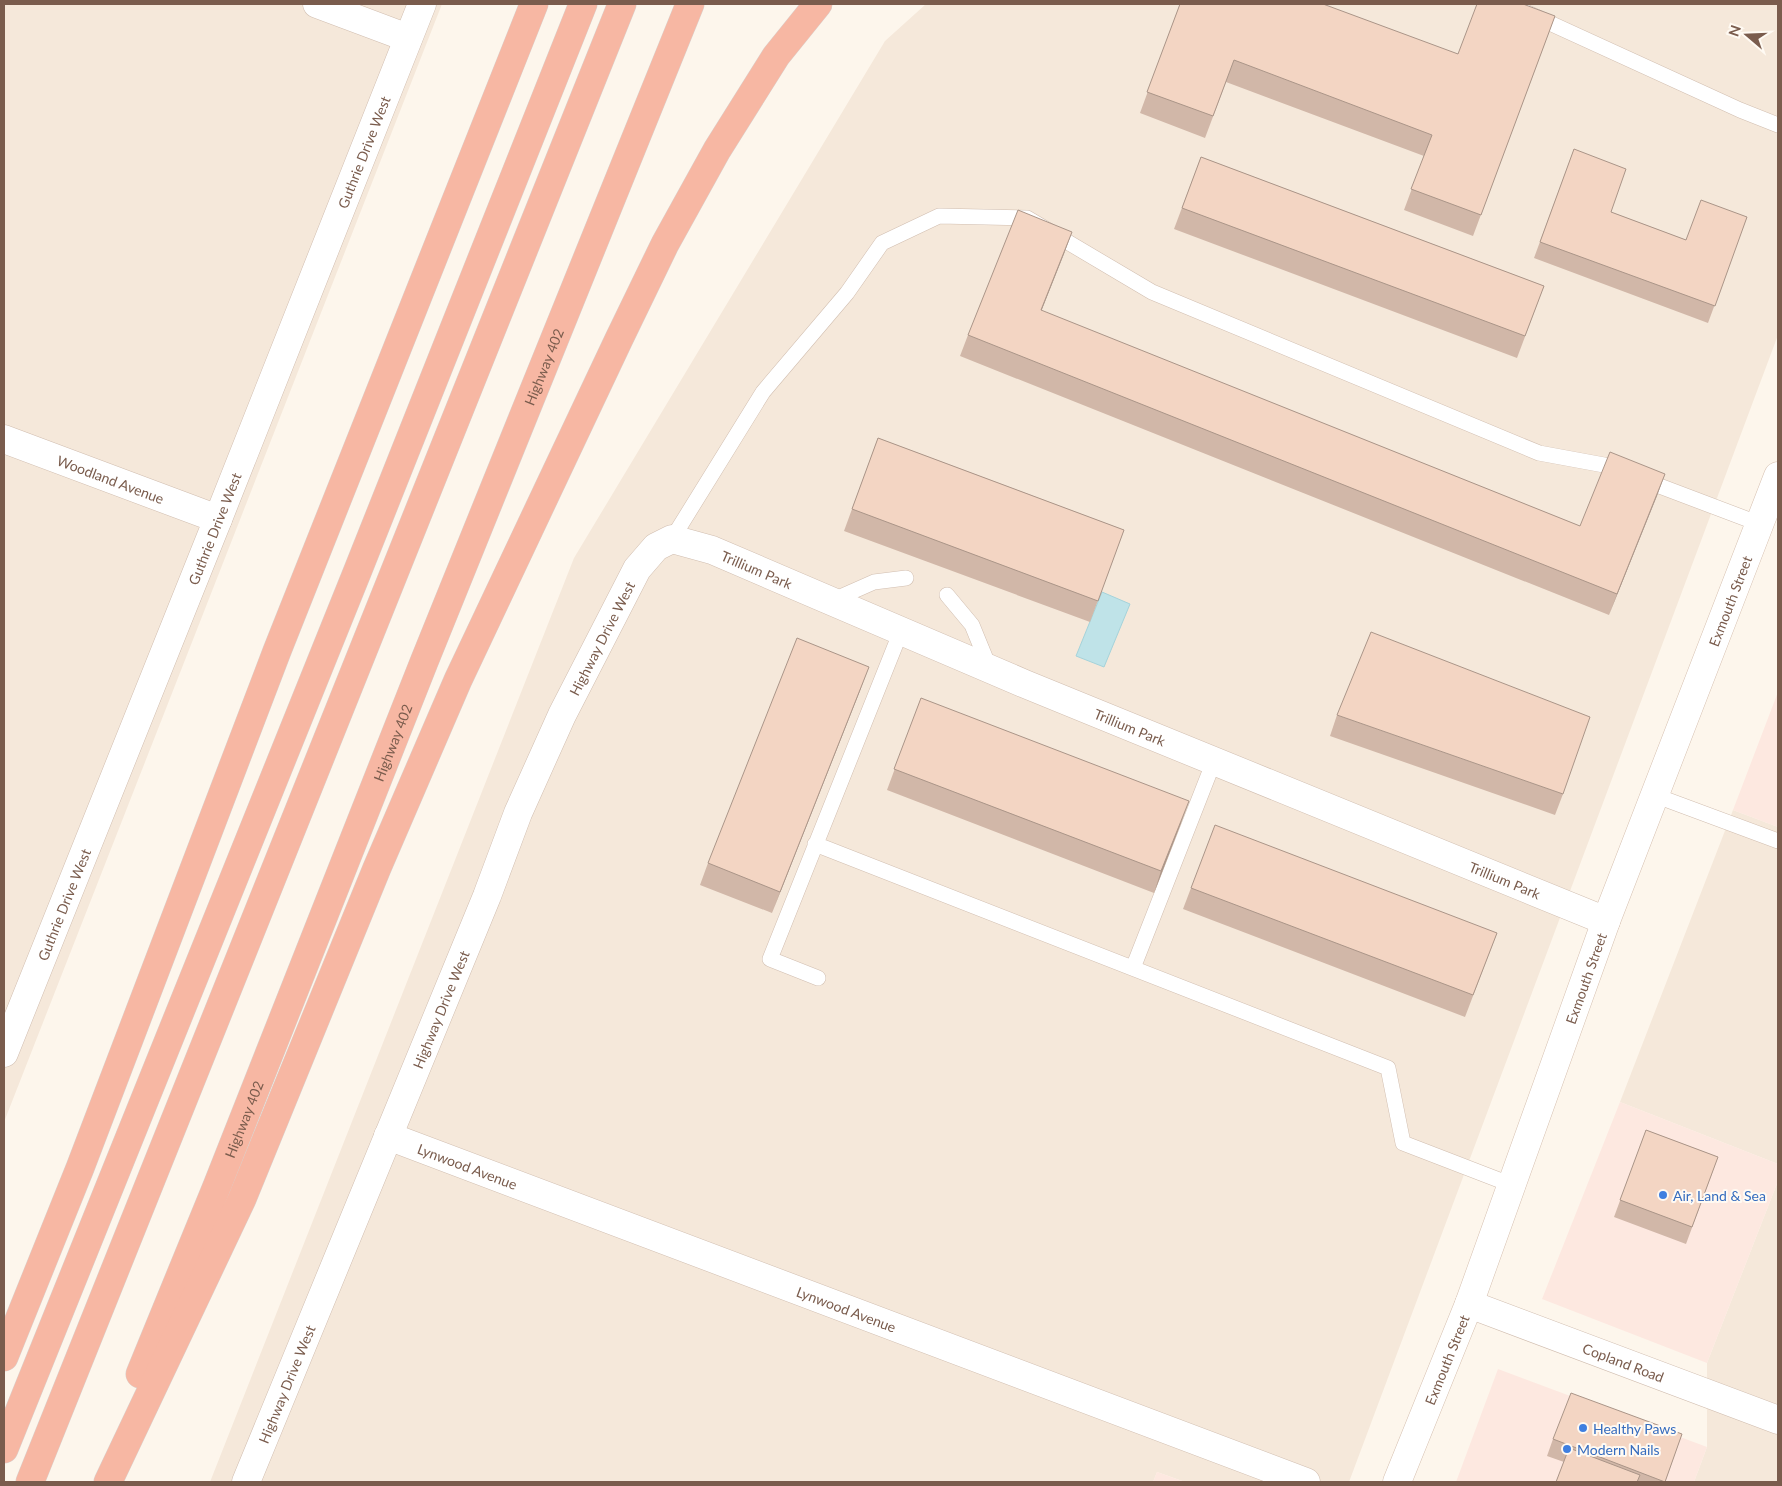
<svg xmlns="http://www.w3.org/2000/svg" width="1782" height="1486" viewBox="0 0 1782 1486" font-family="Lato,sans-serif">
<rect width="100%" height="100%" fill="#fdf6ec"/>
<path fill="#f5e8da" d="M4,4H442L4,1122Z
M926,4H1778V335L1349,1482H1185L1157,1472L1153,1482H210L574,558L885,41Z
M1733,810L1778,827V1164L1620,1102Z
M1778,1181V1482H1694L1707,1447V1363Z"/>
<path fill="#fde8e0" d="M1778,692V827L1733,810Z
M1620,1102L1778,1164V1181L1707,1363L1542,1299Z
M1498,1369L1707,1447L1694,1482H1456Z
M1157,1472L1185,1482H1153Z"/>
<path fill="#bfe3e8" stroke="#a5d3da" d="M1102,592L1130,604L1104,667L1076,656Z"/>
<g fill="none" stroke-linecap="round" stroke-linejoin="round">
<g stroke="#d1beb0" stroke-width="16">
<path id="service" d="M1508,4L1740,110L1778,125
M672,539L763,392L847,293L882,243L939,216L1027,218L1152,292L1539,453L1604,465L1760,524
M947,595L972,625L990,669
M831,601L874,582L906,578
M1654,795L1778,841
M815,844L1388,1068L1403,1143L1512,1185
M1133,968L1214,761
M818,978L770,959L901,631"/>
</g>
<g stroke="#d1beb0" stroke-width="29">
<g id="minor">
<path d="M317,4L408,38"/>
<path id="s1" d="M4,439L218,519"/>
<path id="s2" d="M4,1053L218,519L422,4"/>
<path id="s3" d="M388,1136L1306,1482"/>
<path id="s4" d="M1469,1304L1778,1420"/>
<path id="s5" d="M246,1482L487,896L518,813L562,715L637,569L656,547L672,539L712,550L1025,684L1606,921"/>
</g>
</g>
<g stroke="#d6c0b0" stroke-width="29">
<g id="secondary">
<path id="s6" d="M1397,1482L1469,1304L1606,921L1778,476"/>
</g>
</g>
<g stroke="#dad1cd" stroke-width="29">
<g id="motorway">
<path d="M4,1357L80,1168L277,651L534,4"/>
<path id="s7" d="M140,1374L217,1186L424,662L690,4"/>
<path d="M4,1449L358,570L583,4"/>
<path d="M30,1482L622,4"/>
<path d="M108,1482L242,1199L377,868L458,680L619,339L665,244L717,150L776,56L818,4"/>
</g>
</g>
<use href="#service" stroke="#fff" stroke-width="15"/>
<use href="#minor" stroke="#fff" stroke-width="28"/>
<use href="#secondary" stroke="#fff" stroke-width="28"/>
<use href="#motorway" stroke="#f7b7a3" stroke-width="28"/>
</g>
<path fill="#d1b7a8" d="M1180,4L1458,54L1555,16L1473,236L1404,210L1424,156L1226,82L1205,138L1140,113Z
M1574,149L1611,212L1686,240L1747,217L1708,323L1534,258Z
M1201,157L1544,286L1517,358L1174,229Z
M1072,232L1041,311L1580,526L1665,474L1609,615L960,356L968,335Z
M878,438L1124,530L1090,622L844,531Z
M861,688L772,913L700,885L708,863Z
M921,698L1181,823L1154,893L887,790Z
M1337,715L1563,794L1555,815L1330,736Z
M1191,888L1497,933L1465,1017L1183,909Z
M1646,1130L1718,1157L1686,1244L1614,1217Z
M1682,1434L1665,1482H1556L1564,1462L1547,1456L1553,1439Z"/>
<path fill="#aa9588" d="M1072,232L1064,254L1033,332L1041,310Z
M1665,474L1657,496L1609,615L1617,594Z
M869,667L861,688L772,913L780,892Z
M1189,801L1181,823L1154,893L1161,871Z"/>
<path fill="#f3d5c3" stroke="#aa9588" d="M1180,4H1323L1458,54L1477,4H1523L1555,16L1481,215L1411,189L1432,135L1234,60L1213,116L1147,92Z
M1574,149L1626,169L1611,212L1686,240L1701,200L1747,217L1715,306L1540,242Z
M1201,157L1544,286L1525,336L1182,208Z
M1018,210L1072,232L1041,310L1580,526L1610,452L1665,474L1617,594L968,335Z
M878,438L1124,530L1098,601L852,509Z
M1371,632L1590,717L1563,794L1337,715Z
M797,638L869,667L780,892L708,863Z
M921,698L1189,801L1161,871L894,769Z
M1215,825L1497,933L1473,995L1191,888Z
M1646,1130L1718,1157L1692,1227L1620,1200Z
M1571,1393L1682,1434L1665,1482L1553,1439Z
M1569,1448L1640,1475L1637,1482H1556Z"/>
<g fill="#3f7fe0" stroke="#fffaf3" stroke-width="2">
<circle cx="1663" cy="1195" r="5"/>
<circle cx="1583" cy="1428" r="5"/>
<circle cx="1567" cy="1449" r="5"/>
</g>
<g text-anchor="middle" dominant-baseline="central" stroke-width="4" stroke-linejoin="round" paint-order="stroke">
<g font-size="14" fill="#7a5c4d" stroke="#fffaf3">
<text stroke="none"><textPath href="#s2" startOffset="970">Guthrie Drive West</textPath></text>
<text stroke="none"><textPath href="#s7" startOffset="1085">Highway 402</textPath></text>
<text stroke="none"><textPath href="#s1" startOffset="114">Woodland Avenue</textPath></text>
<text stroke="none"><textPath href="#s2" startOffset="565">Guthrie Drive West</textPath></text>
<text stroke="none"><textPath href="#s5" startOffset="1131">Trillium Park</textPath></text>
<text stroke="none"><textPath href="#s6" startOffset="942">Exmouth Street</textPath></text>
<text stroke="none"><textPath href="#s5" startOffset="916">Highway Drive West</textPath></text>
<text stroke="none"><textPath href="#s5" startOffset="1536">Trillium Park</textPath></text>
<text stroke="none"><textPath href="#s7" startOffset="680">Highway 402</textPath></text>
<text stroke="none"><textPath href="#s5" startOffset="1941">Trillium Park</textPath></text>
<text stroke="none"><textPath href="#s2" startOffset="160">Guthrie Drive West</textPath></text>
<text stroke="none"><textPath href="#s6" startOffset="538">Exmouth Street</textPath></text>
<text stroke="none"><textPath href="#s5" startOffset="511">Highway Drive West</textPath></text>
<text stroke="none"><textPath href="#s7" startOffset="275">Highway 402</textPath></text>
<text stroke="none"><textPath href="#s3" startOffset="85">Lynwood Avenue</textPath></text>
<text stroke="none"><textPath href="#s3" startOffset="490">Lynwood Avenue</textPath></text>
<text stroke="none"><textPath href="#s6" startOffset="132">Exmouth Street</textPath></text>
<text stroke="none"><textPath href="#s4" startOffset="165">Copland Road</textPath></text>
<text stroke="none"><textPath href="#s5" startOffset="106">Highway Drive West</textPath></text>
</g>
<g font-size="14" fill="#366cbe" stroke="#fffaf3" text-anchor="start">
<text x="1673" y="1195">Air, Land &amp; Sea</text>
<text x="1593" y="1428">Healthy Paws</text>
<text x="1577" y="1449">Modern Nails</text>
</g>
</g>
<rect width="1782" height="1486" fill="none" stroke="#7a5c4d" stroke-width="10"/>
<g transform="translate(1747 35) rotate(289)" stroke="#fffaf3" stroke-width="4" paint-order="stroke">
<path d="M0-4L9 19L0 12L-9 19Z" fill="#7a5c4d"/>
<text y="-8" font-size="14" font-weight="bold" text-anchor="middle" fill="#7a5c4d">N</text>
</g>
</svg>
